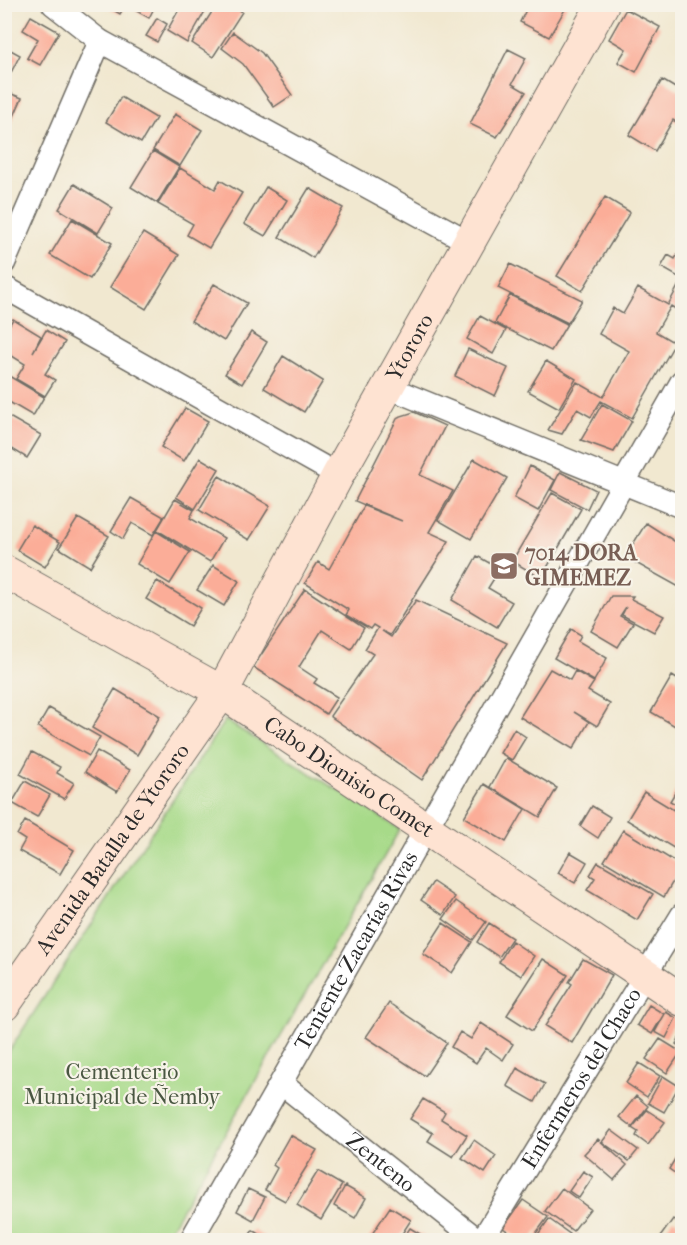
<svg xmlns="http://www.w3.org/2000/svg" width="687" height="1245" viewBox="0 0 687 1245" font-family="'IM FELL French Canon',serif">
<rect width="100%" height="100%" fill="#f7f3e8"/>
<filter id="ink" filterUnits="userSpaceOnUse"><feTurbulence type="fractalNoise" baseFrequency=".0167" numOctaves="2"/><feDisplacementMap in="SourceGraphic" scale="12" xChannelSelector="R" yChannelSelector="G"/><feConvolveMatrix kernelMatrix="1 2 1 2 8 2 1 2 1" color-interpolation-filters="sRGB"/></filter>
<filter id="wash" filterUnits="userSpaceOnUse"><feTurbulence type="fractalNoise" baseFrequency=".008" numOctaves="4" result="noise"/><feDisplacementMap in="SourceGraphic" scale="24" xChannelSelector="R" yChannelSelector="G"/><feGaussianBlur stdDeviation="1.35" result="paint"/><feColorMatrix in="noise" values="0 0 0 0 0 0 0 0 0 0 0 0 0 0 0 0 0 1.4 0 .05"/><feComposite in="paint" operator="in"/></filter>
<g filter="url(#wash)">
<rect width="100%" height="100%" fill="#f1e8d0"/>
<path fill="#a7da89" stroke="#69825a" stroke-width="1.5" d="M225,720L400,829L164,1240H5V1057Z"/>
<g id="blocks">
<path fill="#fbad98" d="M103,4H126L120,14Z
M133,4H156L149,18L131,8Z
M188,4H209L187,43L167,31L181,6L186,9Z
M217,4H231L242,12L213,57L192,43Z
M529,4H568L549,37L520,22Z
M626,9L660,27L636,72L618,62L626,49L609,39Z
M31,16L59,32L40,65L27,58L38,39L23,30Z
M157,18L167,24L157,42L146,36Z
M233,32L262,53L292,95L274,107L243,64L222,48Z
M7,48L20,55L4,86V52Z
M508,49L526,58L512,84L526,92L497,137L470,124Z
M662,80L682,92V122L681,125L673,120L655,151L629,135Z
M4,91L22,98L8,130L4,128Z
M121,97L156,118L141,143L106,122Z
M175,114L202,130L180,166L153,150Z
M153,151L179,167L157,203L131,187Z
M180,168L215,189L220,180L242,193L209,248L187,235L193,224L158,204Z
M74,184L113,208L98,233L59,209Z
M266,187L287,200L265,236L244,224Z
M309,188L343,208L313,258L279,237Z
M605,197L630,212L582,291L557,276Z
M72,219L112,243L90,279L50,255Z
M143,233L179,255L146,309L110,287Z
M682,247V313L671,306L656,332L675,343L632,418L601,401L591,417L577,409L562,434L548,430L577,382L603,397L629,351L599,334L613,308L623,314L638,288L668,305L682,279L661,267L668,255L675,259Z
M510,264L582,300L568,323L498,288Z
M214,284L247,303L224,341L191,321Z
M510,295L567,324L551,351L495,323Z
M480,316L506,330L493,354L467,339Z
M13,319L41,336L33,352L46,330L65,342L45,374L55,380L45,396L16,379L25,364L4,351V333Z
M251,332L267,342L242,384L225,374Z
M468,349L508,368L495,396L455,376Z
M283,356L323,381L304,412L264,388Z
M546,361L576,379L559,408L528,391Z
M4,373L44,397L33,416L4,399Z
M602,404L632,421L614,452L581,440Z
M185,408L208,421L184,461L161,447Z
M414,412L445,426L420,475L453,491L429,532L449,541L390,635L382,631L391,637L416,600L507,643L422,780L330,716L373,654L365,649L378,628L373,625L370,629L346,615L349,610L305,583L318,562L329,569L364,506L402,521L355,501L398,417Z
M4,414L41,435L27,458L4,444Z
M200,458L219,469L195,509L176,497Z
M474,459L507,478L471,539L438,520Z
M530,466L555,480L538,511L514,498Z
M560,472L596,490L587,509L551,490Z
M219,476L270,506L249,540L199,510Z
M552,493L581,509L541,578L512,561Z
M131,498L164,517L153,535L132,523L123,539L111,531Z
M175,499L194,510L190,518L224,538L210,562L157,530Z
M78,518L109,536L90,567L59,548Z
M646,523L682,546V582L679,587L625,557Z
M32,525L60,542L45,567L17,550Z
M156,531L190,552L170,584L137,564Z
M477,556L500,569L488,588L512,602L497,627L452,600Z
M213,565L239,581L224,606L197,590Z
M157,581L201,608L190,626L146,599Z
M305,589L364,628L351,649L322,630L299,667L317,679L314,683L337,697L326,714L253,667Z
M611,596H633L631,599L664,616L654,632L622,615L626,607L620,616L633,623L618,647L591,631Z
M571,629L581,635L578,641L607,658L594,681L554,658Z
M550,669L570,680L575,671L594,682L588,691L610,704L597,726L574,712L589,722L573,749L520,717Z
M672,676L682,682V730L651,712Z
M115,689L160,716L137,755L92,728Z
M49,708L100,737L89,756L38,727Z
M514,729L526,737L512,760L500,753Z
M97,751L130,770L117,792L85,772Z
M32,752L60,767L57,773L74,783L64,799L20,774Z
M506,758L557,788L540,817L490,787Z
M25,781L50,795L37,817L12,803Z
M682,781V808L670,801Z
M484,784L525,809L506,842L464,817Z
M644,792L682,815V853L627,820Z
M592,806L610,817L598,838L580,826Z
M25,821L74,850L60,874L19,851L25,840L17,835Z
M623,830L682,866L664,897L604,861Z
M570,852L587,862L575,883L558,873Z
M598,862L653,894L637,920L587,890L595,878L590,875Z
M433,882L455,897L443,915L421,900Z
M456,901L486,922L473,940L443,919Z
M443,923L472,942L452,973L423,954Z
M489,923L512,938L499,957L477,942Z
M512,941L534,956L521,976L499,962Z
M543,959L568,975L532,1031L507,1015Z
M583,959L612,975L572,1043L545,1026L572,984L569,982Z
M389,1003L447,1043L425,1076L366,1037Z
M649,1005L664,1014L652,1034L637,1025Z
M666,1012L676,1018L666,1038L655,1032Z
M481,1023L513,1044L503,1060L486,1048L476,1063L451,1047L460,1032L471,1039Z
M682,1033V1048L676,1044Z
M660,1039L681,1052L667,1073L646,1059Z
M639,1063L660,1076L647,1097L626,1083Z
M517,1068L545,1084L535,1102L507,1086Z
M663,1076L679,1086L664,1112L648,1103Z
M636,1096L648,1106L632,1127L619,1117Z
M423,1099L445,1112L441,1119L467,1135L453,1157L428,1141L433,1133L410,1119Z
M647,1110L665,1122L648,1145L636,1136L638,1132L632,1128Z
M611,1130L638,1150L629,1161L602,1142Z
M290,1135L317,1150L285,1201L265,1190L277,1168L273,1165Z
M598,1139L627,1165L614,1180L584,1154Z
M474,1140L496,1156L485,1173L462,1158Z
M679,1152L682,1155V1178L669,1169Z
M318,1171L342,1185L321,1220L297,1205Z
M583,1171L593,1177L579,1198L569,1191Z
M345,1186L366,1198L355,1218L334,1206Z
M562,1188L590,1209L573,1231L545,1211Z
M248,1189L265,1197L253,1220L237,1211Z
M523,1200L548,1217L531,1240H521L503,1228Z
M390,1207L411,1220L398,1240H368Z
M549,1219L571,1235L567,1240H534Z
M673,1219L682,1225V1240H658Z
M410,1228L430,1240H402Z
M253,1230L269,1240H246Z
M575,1234L584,1240H571Z"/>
</g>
</g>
<g filter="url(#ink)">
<use href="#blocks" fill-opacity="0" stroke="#706d65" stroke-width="1.5"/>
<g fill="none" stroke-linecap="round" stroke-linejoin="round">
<g stroke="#706d65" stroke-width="25">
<g id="street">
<path d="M53,4L100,41L469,242"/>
<path d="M4,263L100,41"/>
<path d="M4,287L338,475"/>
<path d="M390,388L682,507"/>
<path id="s1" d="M282,1084L478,1240"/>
<path id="s2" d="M191,1240L682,381"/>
<path id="s3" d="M482,1240L682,915"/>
</g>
</g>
<g stroke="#706d65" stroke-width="34">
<g id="secondary">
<path id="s4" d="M4,571L222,692L682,1000"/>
<path id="s5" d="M4,1005L222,692L338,475L603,4"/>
</g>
</g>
<use href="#street" stroke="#fff" stroke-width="22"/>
<use href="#secondary" stroke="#fee3d2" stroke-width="32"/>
</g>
</g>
<defs>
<g id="school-square" transform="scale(1.5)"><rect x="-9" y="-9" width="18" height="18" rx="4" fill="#8d6e63" stroke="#f7f3e8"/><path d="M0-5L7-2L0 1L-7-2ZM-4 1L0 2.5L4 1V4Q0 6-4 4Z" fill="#fff"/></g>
</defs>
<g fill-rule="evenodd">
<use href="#school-square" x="504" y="566"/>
</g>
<g text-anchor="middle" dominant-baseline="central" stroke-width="4.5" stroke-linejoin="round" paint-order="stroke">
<g font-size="22" fill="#2b2b2b" stroke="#f7f3e8">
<text stroke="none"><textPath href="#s5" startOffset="774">Ytororo</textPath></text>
<text stroke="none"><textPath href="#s4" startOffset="402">Cabo Dionisio Comet</textPath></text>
<text stroke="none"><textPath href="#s5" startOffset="190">Avenida Batalla de Ytororo</textPath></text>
<text stroke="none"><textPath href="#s2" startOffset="333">Teniente Zacarías Rivas</textPath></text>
<text stroke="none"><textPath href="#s3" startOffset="190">Enfermeros del Chaco</textPath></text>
<text stroke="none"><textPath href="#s1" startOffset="126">Zenteno</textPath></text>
</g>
<g font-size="22" font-weight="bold" fill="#785e54" stroke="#f7f3e8" text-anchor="start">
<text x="525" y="553">7014 DORA<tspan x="525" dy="25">GIMEMEZ</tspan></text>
</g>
<g font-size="22" fill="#4a5742" stroke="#f7f3e8">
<text x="122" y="1072">Cementerio<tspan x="122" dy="25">Municipal de Ñemby</tspan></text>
</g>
</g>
<rect width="687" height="1245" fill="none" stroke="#f7f3e8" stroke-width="24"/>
</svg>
